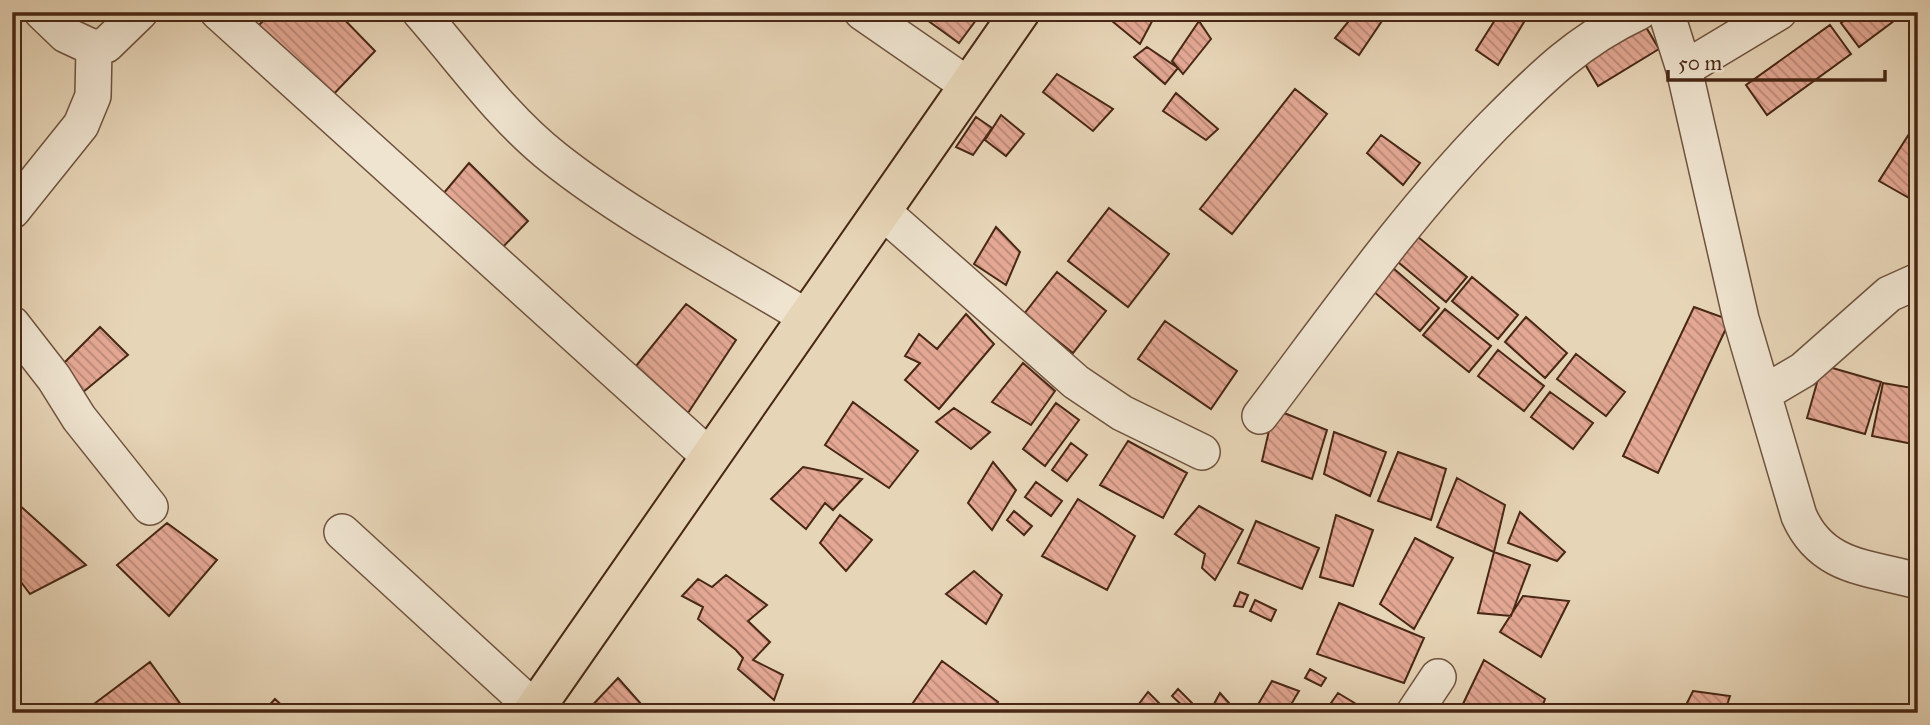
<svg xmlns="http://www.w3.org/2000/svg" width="1930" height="725" viewBox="0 0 1930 725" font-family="'IM FELL Great Primer',serif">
<defs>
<pattern id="building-back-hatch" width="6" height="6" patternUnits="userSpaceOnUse" patternTransform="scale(1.75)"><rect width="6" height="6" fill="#e4a894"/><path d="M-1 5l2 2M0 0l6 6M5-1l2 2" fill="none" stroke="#bb8978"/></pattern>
</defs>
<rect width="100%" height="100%" fill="#e7d5b7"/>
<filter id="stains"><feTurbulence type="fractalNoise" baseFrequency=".00286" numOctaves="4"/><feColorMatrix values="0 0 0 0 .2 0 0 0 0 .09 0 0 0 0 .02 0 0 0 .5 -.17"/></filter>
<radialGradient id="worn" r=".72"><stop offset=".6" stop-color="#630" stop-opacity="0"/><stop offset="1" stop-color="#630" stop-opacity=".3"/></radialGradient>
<path fill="url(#building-back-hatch)" stroke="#482715" stroke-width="2" d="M272,12H337L375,51L328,100L258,26Z
M916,12H982L959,43Z
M1101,12H1157L1140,44Z
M1356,12H1388L1359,55L1335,38Z
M1500,12L1524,22L1498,65L1476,50Z
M1856,12H1906L1859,47L1841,23Z
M1199,21L1211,39L1183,74L1172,61Z
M1643,22L1659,49L1598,86L1582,59Z
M1830,25L1851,54L1767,115L1746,85Z
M1147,47L1178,68L1165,84L1134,57Z
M1057,74L1113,109L1093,131L1043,92Z
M1295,89L1327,114L1232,234L1200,209Z
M1176,93L1218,129L1206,140L1163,111Z
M1001,115L1024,134L1006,156L985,140Z
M976,117L992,128L973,155L956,147Z
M1918,120V203L1879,181Z
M1381,135L1420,163L1403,185L1367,153Z
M469,163L528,221L501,249L443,194Z
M1109,208L1169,254L1128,307L1068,261Z
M996,227L1020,252L1006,285L974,264Z
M1418,237L1467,277L1446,302L1398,262Z
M1393,268L1439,308L1420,331L1373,291Z
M1057,272L1106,311L1073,353L1024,314Z
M1472,277L1518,315L1498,339L1452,301Z
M686,304L736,340L688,413L636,366Z
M1694,307L1730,320L1658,473L1623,456Z
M1445,309L1491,346L1469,372L1423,335Z
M966,314L994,344L939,409L905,380L920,363L905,356L919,334L937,349Z
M1526,317L1567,353L1545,378L1505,342Z
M1165,321L1237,371L1211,409L1138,359Z
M100,327L128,355L82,393L56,371Z
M1498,350L1544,386L1524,411L1478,376Z
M1576,354L1625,392L1606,416L1557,379Z
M1023,363L1055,391L1031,425L992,402Z
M1822,365L1881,382L1865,434L1807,418Z
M1883,383L1918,389V445L1872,436Z
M1550,392L1593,423L1573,449L1531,417Z
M853,402L918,451L889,488L825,445Z
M1056,403L1079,420L1045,466L1023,449Z
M954,408L990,432L971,449L936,422Z
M1274,409L1327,430L1312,479L1262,461Z
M1334,432L1386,452L1370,496L1324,474Z
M1128,441L1187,473L1163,518L1100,485Z
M1071,443L1087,455L1067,481L1052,470Z
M1398,452L1446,469L1431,520L1378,501Z
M993,462L1016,490L992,530L968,503Z
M803,467L862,479L833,510L825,503L806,529L771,499Z
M1457,478L1505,505L1494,552L1437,527Z
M1036,482L1062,501L1051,516L1025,497Z
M1078,499L1135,536L1107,590L1042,556Z
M17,503L86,565L30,594L12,570V509Z
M1199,506L1243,530L1215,580L1202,568L1205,554L1175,534Z
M1014,511L1032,526L1024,535L1007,520Z
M1520,512L1565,552L1557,561L1508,543Z
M840,515L872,540L846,571L820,543Z
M1336,515L1373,530L1353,586L1320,577Z
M1256,521L1319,548L1302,589L1238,563Z
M167,523L217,560L169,616L117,565Z
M1415,538L1453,558L1414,629L1380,604Z
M1494,552L1530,565L1511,616L1478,613Z
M974,571L1002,595L986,624L946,594Z
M726,575L767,605L748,621L770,642L753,660L783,675L774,700L738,669L743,658L736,650L698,619L703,607L682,596L698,579L712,587Z
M1240,592L1248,595L1243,607L1234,606Z
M1523,596L1569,601L1541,657L1500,632Z
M1255,600L1276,610L1271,621L1250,611Z
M1339,603L1424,638L1404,683L1317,654Z
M1484,660L1545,699L1540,713H1473L1462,706Z
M942,661L998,702L991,713H906Z
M150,662L187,713H82Z
M1310,669L1326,678L1321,686L1305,678Z
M618,678L649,713H585Z
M1272,681L1299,691L1286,713H1253Z
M1178,689L1192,703L1186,709L1172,696Z
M1693,691L1730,696L1726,708L1734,713H1682Z
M1148,692L1169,713H1132Z
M1220,693L1238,713H1209Z
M1338,693L1371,713H1324Z
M275,699L290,713H262Z"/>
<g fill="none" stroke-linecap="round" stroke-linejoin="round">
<g stroke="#70523e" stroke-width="38">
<path id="minor" d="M42,12L66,35L94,48L106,45L140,12
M218,12L710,457
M420,12C463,61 503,118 554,158C631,219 725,267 808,318
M862,12L969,86
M1666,12L1684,69L1741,319L1799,516C1822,568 1867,567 1918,581
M1684,69L1779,12
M12,211L81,125L93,96L94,48
M882,211L1076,382L1122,413L1202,452
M12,324L54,378L79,418L150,507
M1764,393L1803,370L1889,294L1918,281
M1260,416C1335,317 1406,215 1493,126C1541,78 1577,41 1639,12
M342,532L535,709
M1414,713L1438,677"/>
</g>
<g stroke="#482715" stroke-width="42">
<path id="major" d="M532,713L1020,12"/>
</g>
<use href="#minor" stroke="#efe4d0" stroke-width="35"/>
<use href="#major" stroke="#e7d5b7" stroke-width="38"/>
</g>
<rect width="1930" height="725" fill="none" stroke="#e7d5b7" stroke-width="42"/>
<rect x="14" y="14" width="1902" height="697" fill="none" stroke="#482715" stroke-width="3.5"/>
<rect x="21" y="21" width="1888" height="683" fill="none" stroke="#482715" stroke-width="2"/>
<path d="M1668 70v10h217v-10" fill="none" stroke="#482715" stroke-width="3.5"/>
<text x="1678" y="70" font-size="21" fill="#482715" stroke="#efe4d0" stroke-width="5" paint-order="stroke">50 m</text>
<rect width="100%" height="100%" filter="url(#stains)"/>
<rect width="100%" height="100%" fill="url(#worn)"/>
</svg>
